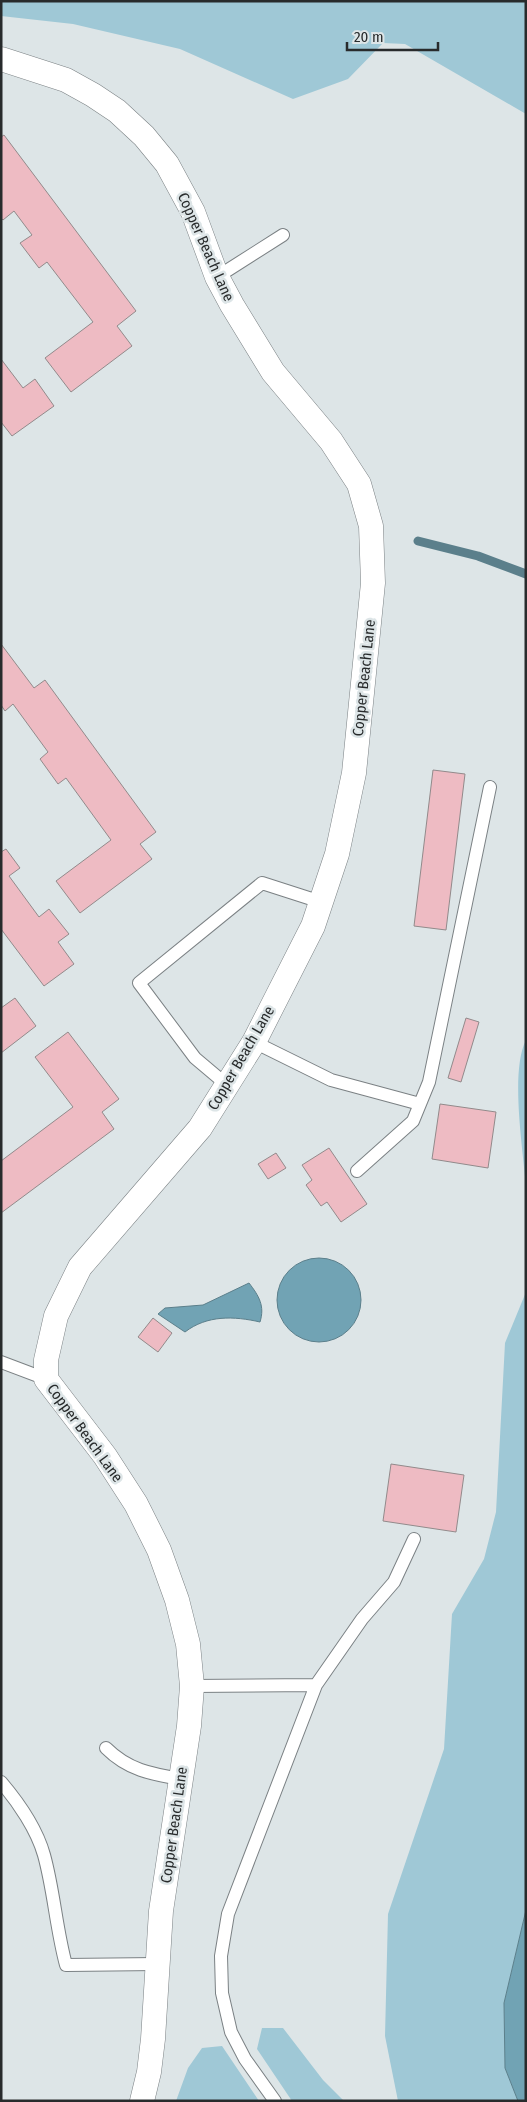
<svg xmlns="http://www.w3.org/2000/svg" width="527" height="2102" viewBox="0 0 527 2102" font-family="'Fira Sans Condensed',sans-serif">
<rect width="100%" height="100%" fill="#dde5e7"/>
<path fill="#9fc8d6" d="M1,1H526V114L405,44L383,43L348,79L293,99L180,49L73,24L1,16Z
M526,1040V1186C523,1150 510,1071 526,1040Z
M526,1292V1910L504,2003L505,2068L518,2101H398L385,2036L388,1914L444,1749L452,1614L484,1559L496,1512L505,1343Z
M262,2028H283L323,2080L344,2101H292L257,2049Z
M222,2046L259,2101H176L188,2068L202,2048Z"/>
<path fill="#71a3b4" stroke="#5b7f8b" d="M277 1300a42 42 0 1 1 84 0a42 42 0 1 1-84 0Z
M249,1283C259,1296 265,1306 260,1322C234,1316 207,1315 185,1332L158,1314L165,1308L203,1305Z
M526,1910V2101H518L505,2068L504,2003Z"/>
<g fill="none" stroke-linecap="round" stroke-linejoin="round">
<path stroke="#5b7f8b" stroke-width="9" d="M418,541L478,556L526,574"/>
</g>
<path fill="#eebbc3" stroke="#928a8b" d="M4,135L136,311L117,326L132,346L71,392L45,358L93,322L47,262L39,268L20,243L32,235L14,211L3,220L1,218V137Z
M1,359L23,388L35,379L54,406L12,436L1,422Z
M1,644L34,688L45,680L156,832L140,844L152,859L80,913L56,881L111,840L66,778L58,784L40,759L48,752L13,704L5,711L1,705Z
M433,770L465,774L446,930L414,926Z
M6,849L20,868L9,876L39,917L49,909L69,934L58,942L74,964L44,986L1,929V852Z
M15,998L36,1026L1,1053V1008Z
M466,1018L479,1022L461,1082L448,1078Z
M68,1032L119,1099L102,1112L114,1129L1,1213V1161L73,1107L35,1057Z
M440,1104L496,1112L488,1168L432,1159Z
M329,1148L367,1204L341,1222L327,1202L321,1206L306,1185L312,1180L302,1165Z
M276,1153L286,1168L268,1179L258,1164Z
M153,1318L172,1333L158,1352L138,1337Z
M391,1464L464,1475L456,1532L383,1521Z"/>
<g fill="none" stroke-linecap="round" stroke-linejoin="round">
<g stroke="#7b8184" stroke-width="14">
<path id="lane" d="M217,277L283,235
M254,1042L331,1080L420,1104
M227,1085L195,1058L139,983L262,883L321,902
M357,1171L413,1121L429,1082L490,787
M1,1362L46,1379
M192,1686L316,1685
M106,1748C128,1770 151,1774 181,1779
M1,1782C18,1802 37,1830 44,1855C54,1891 56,1928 66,1965L157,1964
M275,2101L245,2059L231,2032L222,1993L221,1956L228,1914L316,1685L362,1619L394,1582L414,1539"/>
</g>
<g stroke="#7b8184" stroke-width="25">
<path id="street" d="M1,59L66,80L93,95L117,111L144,136L167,164L193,212L217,277L232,305L273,372L331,441L359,484L371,526L373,583L354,773L337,854L313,926L254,1042L200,1128L80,1267L56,1316L46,1360V1379L105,1456L136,1504L159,1550L177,1600L188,1644L192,1686L189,1726L161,1911L153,2039L149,2072L142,2101"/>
</g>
<use href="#lane" stroke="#fff" stroke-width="12"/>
<use href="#street" stroke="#fff" stroke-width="24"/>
</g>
<g text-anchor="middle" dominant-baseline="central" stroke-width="5" stroke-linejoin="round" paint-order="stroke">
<g font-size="15" fill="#282b2c" stroke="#dde5e7">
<text transform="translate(206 247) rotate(66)">Copper Beach Lane</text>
<text transform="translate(364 678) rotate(-84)">Copper Beach Lane</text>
<text transform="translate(241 1058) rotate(-60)">Copper Beach Lane</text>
<text transform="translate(85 1433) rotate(54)">Copper Beach Lane</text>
<text transform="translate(174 1825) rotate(-82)">Copper Beach Lane</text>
</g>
</g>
<rect width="527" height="2102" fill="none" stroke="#282b2c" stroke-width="5"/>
<path d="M347 42v8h91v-8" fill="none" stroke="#282b2c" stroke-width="2.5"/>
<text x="354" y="42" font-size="15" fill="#282b2c" stroke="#dde5e7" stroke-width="4" paint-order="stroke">20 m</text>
</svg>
